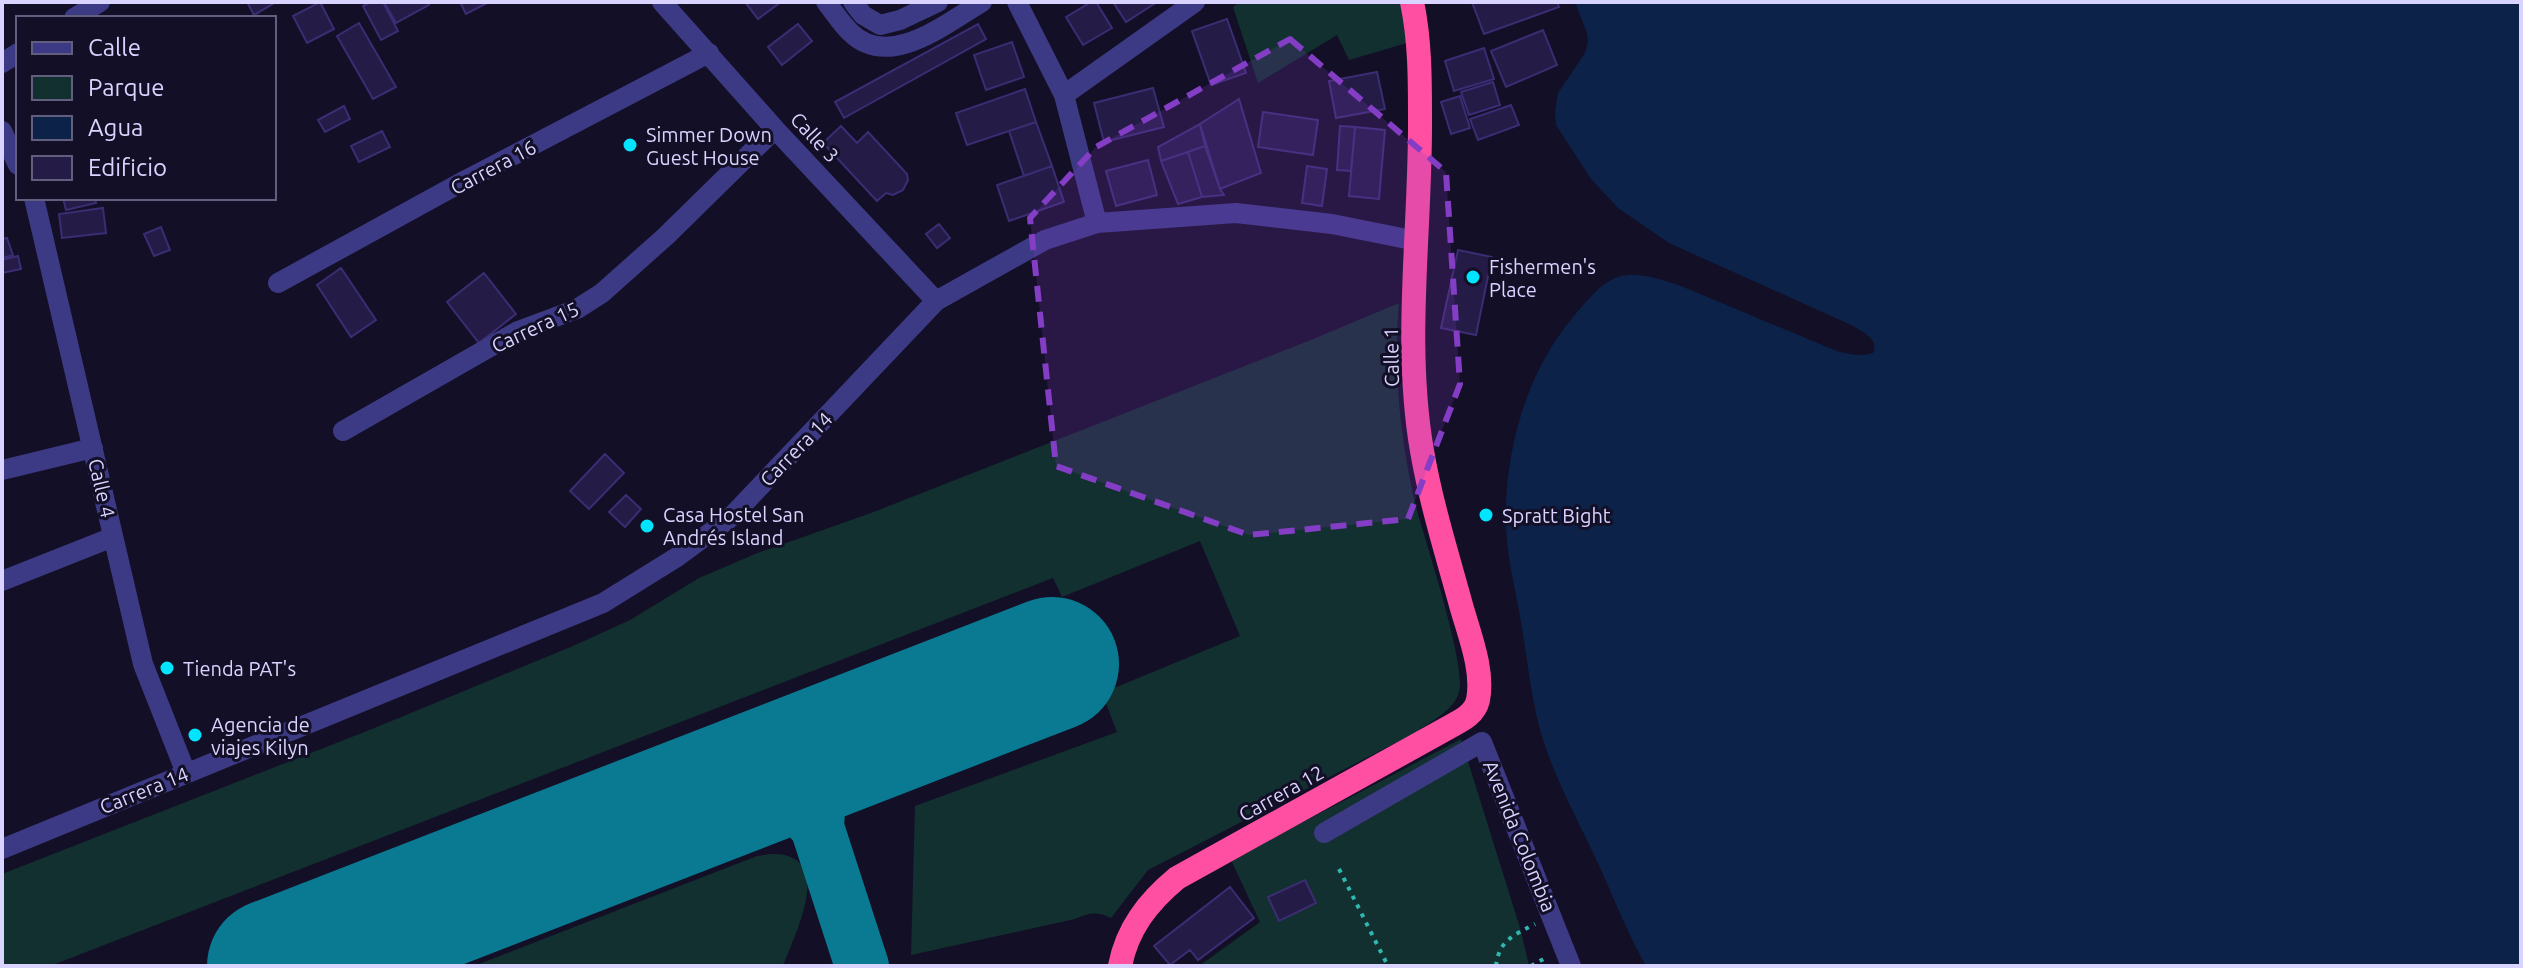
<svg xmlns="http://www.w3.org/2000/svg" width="2523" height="968" viewBox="0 0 2523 968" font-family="Ubuntu,sans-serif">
<rect width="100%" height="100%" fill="#130f26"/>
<path fill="#12302f" d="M1240,2H1400L1403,10L1407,43L1349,60L1337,35L1258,83L1233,7Z
M1399,303C1393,370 1400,437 1415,503C1424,538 1467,665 1459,692C1454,711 1429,722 1415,733L1148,870L1111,918C1097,911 1089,913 1075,919L911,955L915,806L1117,732L1102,693L1240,636L1200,541L1062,597L1053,578L50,966H2V874L372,729L573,646L630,620L699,578L755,554L871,513L1311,340Z
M1461,739L1521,931L1529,966H1199L1260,922L1231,860Z
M770,854C838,852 795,933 783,966H474L757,856Z"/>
<path fill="#0c2248" d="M1575,2H2521V966H1646C1626,931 1612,893 1595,857C1577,819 1556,780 1543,740C1532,704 1528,665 1522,628C1517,595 1507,560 1506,526C1504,456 1524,378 1569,322C1609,273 1619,264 1681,286L1834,350C1847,354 1860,357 1873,353C1880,339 1861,331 1851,325L1669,243L1618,208L1591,179L1556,125L1555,112L1558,93L1585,53L1588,42L1587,33Z"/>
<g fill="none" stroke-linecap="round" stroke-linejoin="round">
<path stroke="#0a7a92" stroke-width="54" d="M856,739C828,766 818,787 817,827L862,966
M739,784C770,790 796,801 817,827"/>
<path stroke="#0a7a92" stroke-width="134" d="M274,966L1052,664"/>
</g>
<path fill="#241b47" stroke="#3b2d73" stroke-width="2" d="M247,2H276L254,15Z
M320,2L334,29L307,43L293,16Z
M371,2H383L398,31L381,40L363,6Z
M384,2H427L429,5L396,23Z
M460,2H489L466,14Z
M745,2H781L758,19Z
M1091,2H1096L1112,28L1083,45L1066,17Z
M1113,2H1157L1126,22Z
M1472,2H1557L1559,7L1484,34Z
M1227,19L1246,73L1211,85L1192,31Z
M359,23L396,87L373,99L337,36Z
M798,24L812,41L782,65L768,47Z
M978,24L986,39L844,118L835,102Z
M1543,30L1557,65L1506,87L1491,51Z
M1012,42L1024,77L986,90L974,55Z
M1484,48L1494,79L1454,91L1445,61Z
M1377,72L1385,109L1336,118L1329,81Z
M1493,82L1500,105L1469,115L1461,92Z
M1153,88L1164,127L1104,142L1094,103Z
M1025,89L1036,122L967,145L956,113Z
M1460,96L1470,128L1451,134L1441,102Z
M1239,99L1261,173L1220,189L1200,124Z
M1511,105L1519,125L1478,140L1470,119Z
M344,106L350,119L325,132L318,120Z
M1263,112L1318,120L1313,155L1258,147Z
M1036,122L1052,166L1024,176L1009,131Z
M1200,124L1205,146L1161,161L1158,147Z
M841,126L857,143L868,132L907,174L908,180L903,190L893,195L886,193L877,201L823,143Z
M1340,126L1355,127L1351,171L1337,170Z
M1355,127L1385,130L1379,199L1349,196Z
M382,131L390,147L359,162L351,146Z
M1205,146L1220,189L1224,195L1202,197L1188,152Z
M1188,152L1202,197L1178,204L1161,161Z
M1148,160L1157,195L1116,206L1106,171Z
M1052,166L1064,202L1009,221L997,185Z
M1307,166L1327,169L1322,206L1302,203Z
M63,198H95L96,203L66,210Z
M103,208L106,233L62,238L59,214Z
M939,224L950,238L937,248L926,234Z
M161,227L170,250L154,256L144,234Z
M7,238L13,255L2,258V239Z
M1458,250L1492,257L1476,335L1441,328Z
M18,256L21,269L2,273V260Z
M341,268L376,320L351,337L317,285Z
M484,273L516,314L479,343L447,302Z
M605,454L624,473L589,509L570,491Z
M626,495L641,509L625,527L609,512Z
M1305,880L1316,903L1279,921L1268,897Z
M1230,887L1254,918L1198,960L1190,950L1170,965L1154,946Z"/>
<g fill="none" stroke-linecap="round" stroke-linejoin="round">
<path stroke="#2fb8b0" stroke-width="4" stroke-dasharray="4 6" stroke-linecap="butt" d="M1339,869L1388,966
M1496,966C1499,940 1514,935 1535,924
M1531,966L1547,957"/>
<path stroke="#3d3a85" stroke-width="20" d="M662,2L775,129L936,301
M826,2C834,12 841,23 850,32C889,71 946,23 982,2
M853,2L863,15L880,25L900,20L938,2
M1017,2L1064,95L1097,223
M74,18L100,2
M2,63L18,53
M1064,95L1195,2
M2,131L18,165
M34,198L143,664L186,773
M278,283L462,182L709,53
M343,431L518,331L577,309L602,293L666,236L775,129
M2,470L93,448
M2,581L113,537
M1324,833L1482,742L1571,966
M2,849L603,603L677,557L730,518L936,301L1045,240L1097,223L1236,213L1332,224L1417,241"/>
<path stroke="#ff4fa3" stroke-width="24" d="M1120,966C1127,929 1148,902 1177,878L1453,725C1464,719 1475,713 1478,700C1484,670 1469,634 1461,605C1447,554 1431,503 1422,451C1403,341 1421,228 1420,117C1420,79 1420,40 1412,2"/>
</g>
<path fill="#843dc5" fill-opacity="0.2" stroke="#843dc5" stroke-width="6" stroke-dasharray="16 10" stroke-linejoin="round" d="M1290,39L1446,172L1460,384L1408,519L1249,535L1056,466L1030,218L1096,147Z"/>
<g fill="#00e5ff" stroke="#130f26" stroke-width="3">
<circle cx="630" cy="145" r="8"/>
<circle cx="1473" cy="277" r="8"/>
<circle cx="1486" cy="515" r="8"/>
<circle cx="647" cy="526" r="8"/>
<circle cx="167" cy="668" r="8"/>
<circle cx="195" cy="735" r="8"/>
</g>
<g text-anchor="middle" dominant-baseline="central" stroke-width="6" stroke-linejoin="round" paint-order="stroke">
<g font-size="20" fill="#d9d4ff" stroke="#130f26" text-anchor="start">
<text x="646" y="134">Simmer Down<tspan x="646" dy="23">Guest House</tspan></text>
<text x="1489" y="266">Fishermen's<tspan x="1489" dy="23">Place</tspan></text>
<text x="663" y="514">Casa Hostel San<tspan x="663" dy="23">Andrés Island</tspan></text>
<text x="1502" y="515">Spratt Bight</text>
<text x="183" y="668">Tienda PAT's</text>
<text x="211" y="724">Agencia de<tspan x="211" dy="23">viajes Kilyn</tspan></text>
</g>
<g font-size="20" fill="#d9d4ff" stroke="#130f26">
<text transform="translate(815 137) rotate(47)">Calle 3</text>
<text transform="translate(493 167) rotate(-28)">Carrera 16</text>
<text transform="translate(535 327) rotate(-25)">Carrera 15</text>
<text transform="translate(1391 357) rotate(-91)">Calle 1</text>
<text transform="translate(796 449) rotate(-46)">Carrera 14</text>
<text transform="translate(102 488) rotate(77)">Calle 4</text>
<text transform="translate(144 790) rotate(-22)">Carrera 14</text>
<text transform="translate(1281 793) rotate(-29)">Carrera 12</text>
<text transform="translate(1520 836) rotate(68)">Avenida Colombia</text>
</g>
</g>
<rect width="2523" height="968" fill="none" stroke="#d9d4ff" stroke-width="8"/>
<rect x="16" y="16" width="260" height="184" fill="#130f26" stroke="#625e7d" stroke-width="2"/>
<rect x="32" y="42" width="40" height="12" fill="#3d3a85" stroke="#625e7d" stroke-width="2"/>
<text x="88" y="56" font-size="24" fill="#d9d4ff">Calle</text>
<rect x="32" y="76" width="40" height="24" fill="#12302f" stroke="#625e7d" stroke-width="2"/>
<text x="88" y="96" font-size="24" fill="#d9d4ff">Parque</text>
<rect x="32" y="116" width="40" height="24" fill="#0c2248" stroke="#625e7d" stroke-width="2"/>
<text x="88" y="136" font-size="24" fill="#d9d4ff">Agua</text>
<rect x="32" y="156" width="40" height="24" fill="#241b47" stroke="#625e7d" stroke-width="2"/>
<text x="88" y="176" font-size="24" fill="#d9d4ff">Edificio</text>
</svg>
